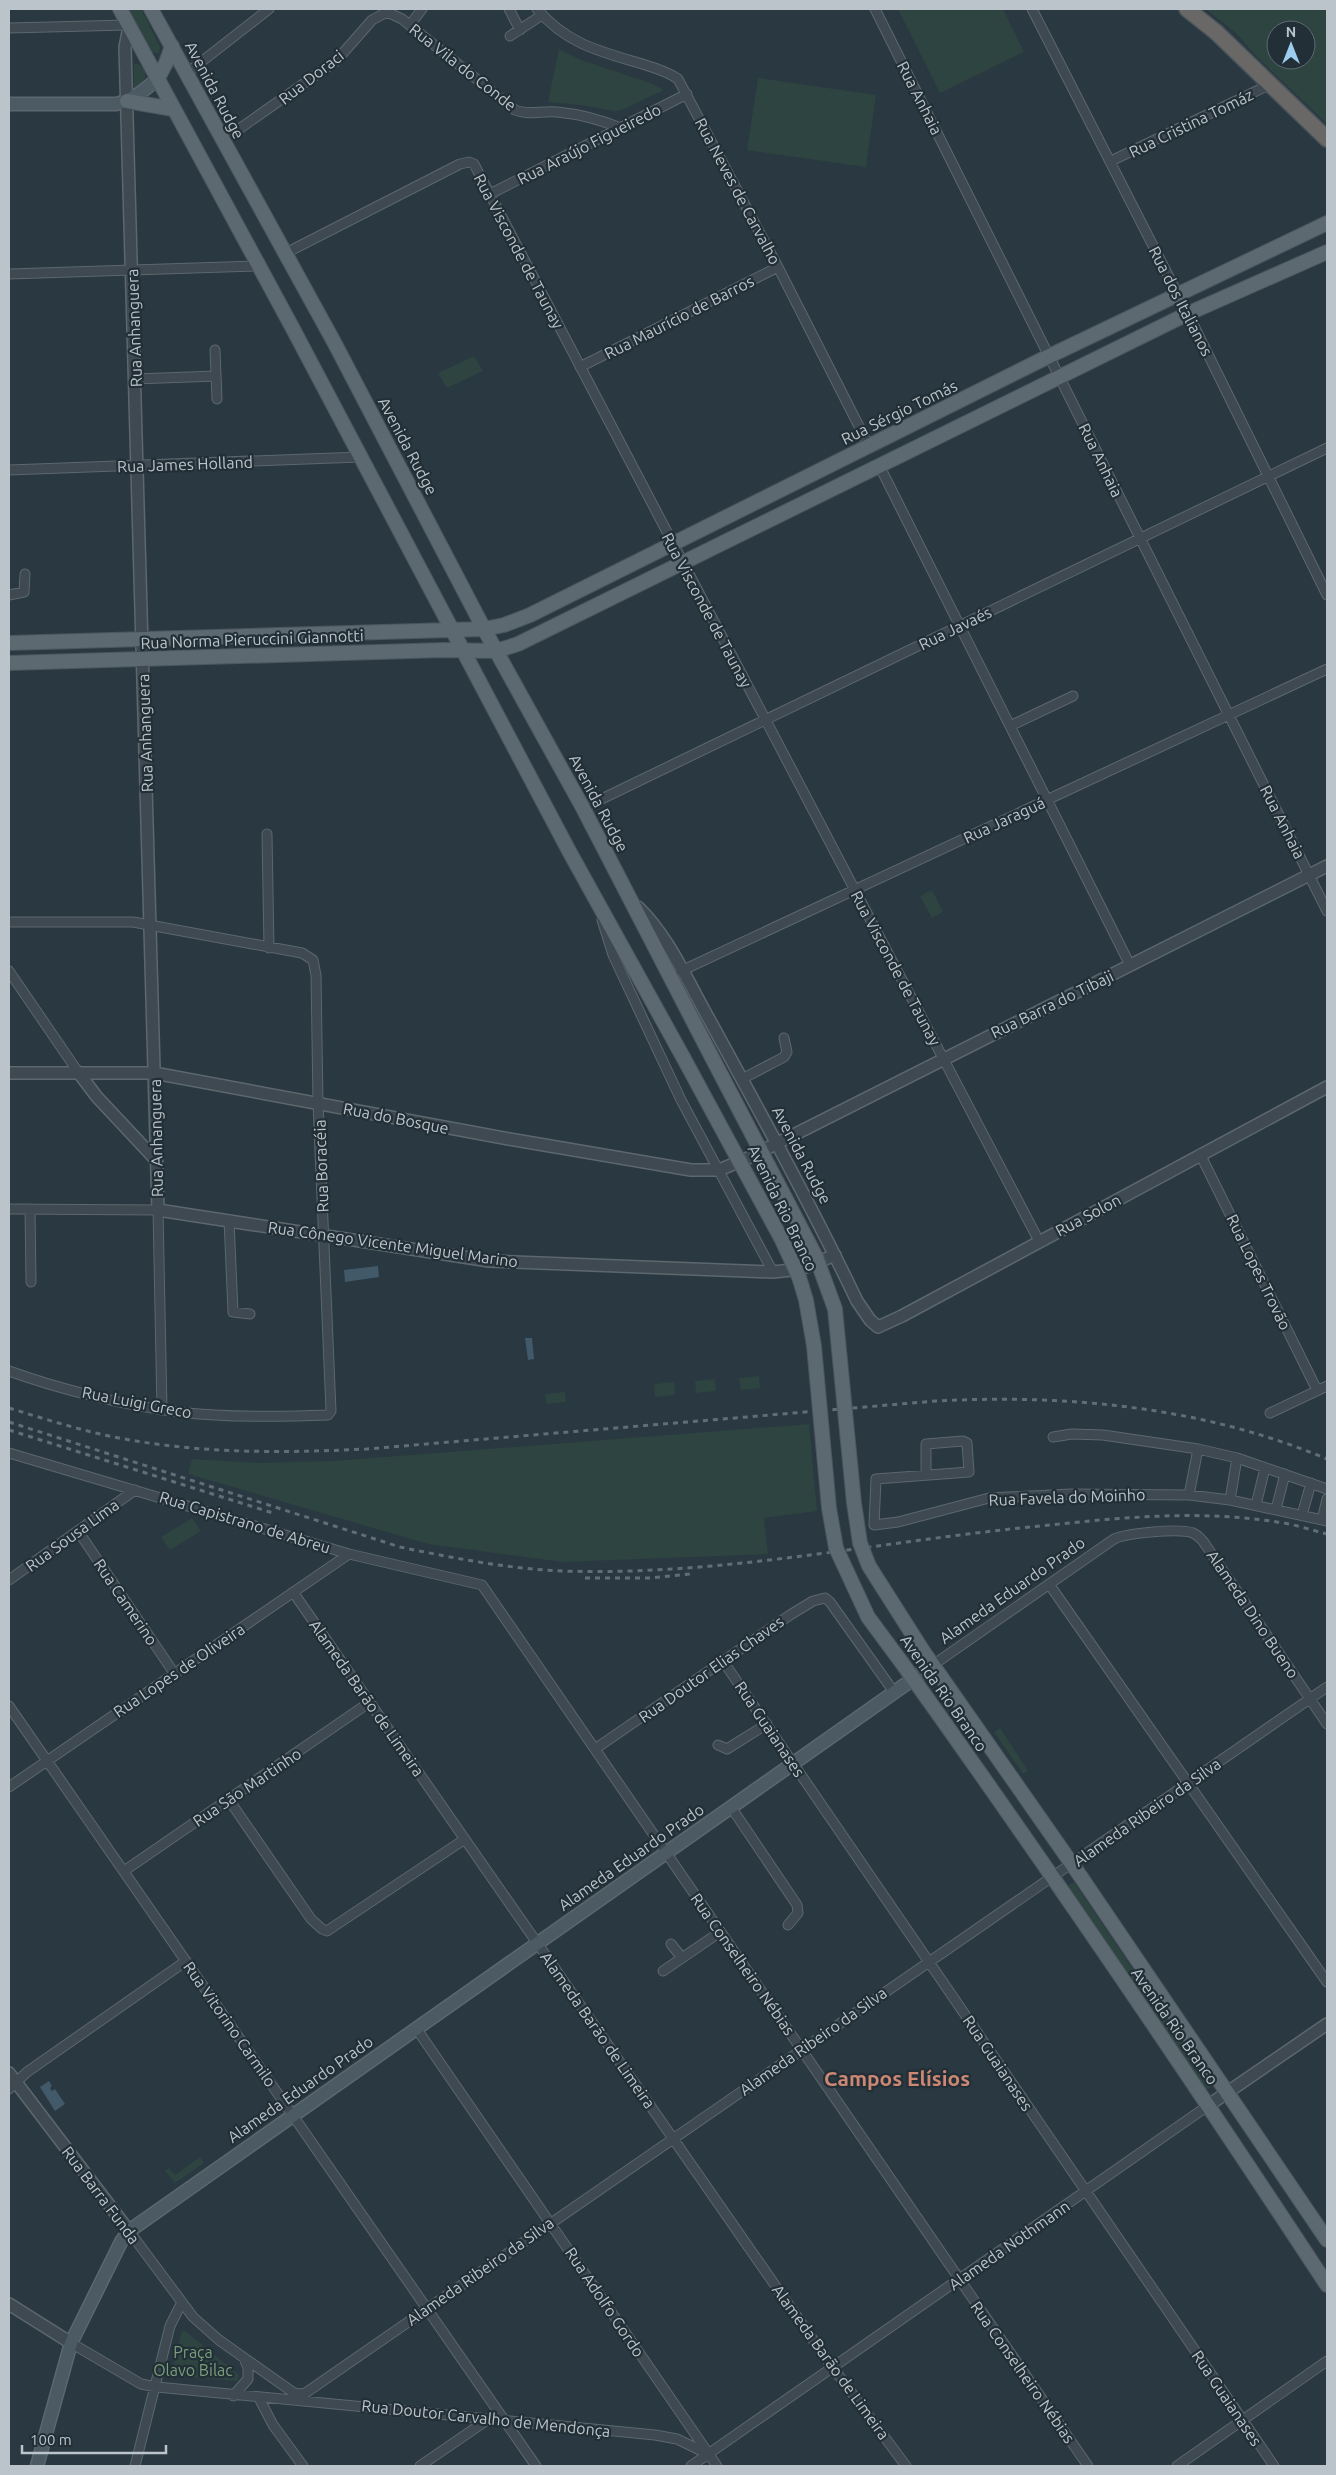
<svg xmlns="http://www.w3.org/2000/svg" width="1336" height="2475" viewBox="0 0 1336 2475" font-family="Ubuntu,sans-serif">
<rect width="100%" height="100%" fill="#2a3841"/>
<path fill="#2d4441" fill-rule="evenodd" d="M129,9H141L160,47L159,54L152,52Z
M898,9H1003L1024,52L940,93Z
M1206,9H1327V124L1257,57L1237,34ZM1276,30H1306V60H1276Z
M559,49L581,60L650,83L664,90L624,109L614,111L581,105L548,102Z
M134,64H139L145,71V78L140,85L134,88Z
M758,78L876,95L866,167L747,150Z
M474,356L483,371L447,388L438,373Z
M932,890L943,912L932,918L920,896Z
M759,1376L760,1388L741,1390L739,1378Z
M715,1379L716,1391L696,1393L695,1381Z
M674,1382L675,1395L655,1397L654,1384Z
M565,1392L566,1402L546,1404L545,1394Z
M809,1424L817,1511L764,1518L768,1554L563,1562L428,1544L188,1474L192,1459L260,1463L333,1461Z
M192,1518L201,1531L170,1550L161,1537Z
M1000,1728L1028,1771L1023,1774L994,1732Z
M1074,1882L1212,2086L1206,2090L1065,1887Z
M200,2157L204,2163L175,2183L165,2171L169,2168L175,2175Z
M184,2330L239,2375L237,2381L176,2376L173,2368L181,2334Z"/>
<path fill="#415968" d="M378,1266L379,1277L345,1282L344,1270Z
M525,1338H532L534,1359L528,1360Z
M49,2081L52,2086L50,2088L52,2091L55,2089L65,2104L55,2111L40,2087Z"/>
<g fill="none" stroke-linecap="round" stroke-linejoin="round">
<g stroke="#5c676e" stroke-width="11">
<path id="minor" d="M509,9L520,30
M537,9C566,43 598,51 639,63C652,67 667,71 678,79L778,267L869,446
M875,9L1327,911
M1032,9L1194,326L1327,595
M410,25L422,9
M9,28L128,25
M510,36L542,15
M187,73L269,9
M222,141L336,61L372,20L387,12L402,19L515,110C530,116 542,110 557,112C579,114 601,120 621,128
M1111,161L1271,84
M490,194L687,94
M286,253L460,164L469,162L474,164L1039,1241
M9,274L258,266
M215,350L217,399
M580,367L778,267
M135,379L216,376
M879,465L1130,965
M9,470L360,457
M9,595L24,592L25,574
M1010,726L1073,696
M583,808L1327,448
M267,834L269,948
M602,920L613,955L681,1100L773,1272
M9,922H133L302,953L313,960L316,975L318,1103L331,1411L328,1415C279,1417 228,1418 179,1412C126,1406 59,1389 9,1371
M9,971L78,1072
M681,971L1327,669
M742,1079L784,1057L787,1052L784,1038
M1200,1154L1317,1390
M9,1209L158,1210L162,1410
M30,1209L31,1282
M229,1220L233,1312L250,1314
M1270,1413L1327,1386
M1053,1437L1072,1434L1103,1435L1198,1449L1237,1458L1327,1489
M9,1453L349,1554L482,1585L1088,2466
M926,1475V1444L963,1441L967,1443L969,1472L876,1479L874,1525L898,1522L989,1498L1071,1494L1189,1495L1230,1500L1327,1521
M1189,1495L1198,1449
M1230,1500L1237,1458
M1256,1505L1265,1468
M1276,1509L1285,1474
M1302,1515L1311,1483
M1322,1520L1327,1499
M78,1531L174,1673
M9,1580L135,1490
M1049,1584L1327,1982
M293,1592L825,2357L906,2466
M723,1661L1274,2466
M933,1665L1114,1539C1127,1533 1180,1528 1193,1533C1199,1536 1204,1542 1207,1547L1327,1724
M9,1706L536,2466
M718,1745L727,1749L767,1724
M595,1749L790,1615L813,1601L825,1598L830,1602L894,1692
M9,1787L349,1554
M229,1800L311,1919L322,1929L327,1931L465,1839
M731,1807L797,1905L798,1913L788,1925
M124,1871L370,1702
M671,1944L682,1958L720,1932
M663,1971L682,1958
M416,2028L717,2466
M9,2089L27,2072L186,1961
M129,2231L193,2317L219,2340L294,2393L304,2394L1327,1687
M71,2343L141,2384L157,2387L655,2435L677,2439L708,2454
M233,2396L248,2379V2368L244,2358
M259,2398L273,2425L303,2466
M135,2466L170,2326L181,2304
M420,2466L490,2418
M691,2466L1209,2105
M1177,2466L1327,2361"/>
</g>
<g stroke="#5c676e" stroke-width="14">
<path id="tertiary" d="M129,27L125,47L158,1210L489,1261L773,1272L801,1269L835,1255
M638,907C668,935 689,984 709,1019C760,1112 811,1205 857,1301L870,1320L878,1327L902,1316L1327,1087
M78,1072L97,1097L156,1160
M9,1073H154L509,1139L691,1170H719L748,1158L1327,866
M9,2073L129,2231
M1209,2105L1327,2024
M9,2304L71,2343"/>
</g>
<g stroke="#5c676e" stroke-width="15">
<path id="secondary" d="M9,104H116C133,100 145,90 158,78
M37,2466L71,2343L121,2242L129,2231L933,1665"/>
</g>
<g stroke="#4a555d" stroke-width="16">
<path id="primary" d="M120,9L292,327L569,851L683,1057
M151,9L334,342L484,629L583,808L705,1044
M158,78L166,63L172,46
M127,101L173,109
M9,643L484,629L504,625L530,615L1039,361L1327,223
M9,663L444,650L496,651L518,644L1187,314L1327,252
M923,1651L1081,1877L1327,2240
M902,1663C1048,1867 1189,2075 1327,2285"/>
</g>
<g stroke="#48545b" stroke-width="18">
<path id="trunk" d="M1187,9L1216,32L1327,139"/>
</g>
<use href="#minor" stroke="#3e4951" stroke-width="9"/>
<use href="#tertiary" stroke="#3e4951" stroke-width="11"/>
<use href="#secondary" stroke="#4c5a63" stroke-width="12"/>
<use href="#primary" stroke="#5c6970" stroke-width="14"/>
<use href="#trunk" stroke="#696866" stroke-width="15"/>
<path stroke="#606e77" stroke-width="3" stroke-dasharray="5 5" stroke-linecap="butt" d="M9,1408C45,1419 82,1431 119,1438C203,1454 283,1453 367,1449L936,1401C1068,1394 1204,1407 1327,1459
M9,1422L400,1547C453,1558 509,1569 563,1571C713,1576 862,1545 1011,1529C1099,1520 1189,1508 1277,1522C1294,1524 1311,1530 1327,1534
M9,1430L276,1514
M585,1578H651L690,1574"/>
<g stroke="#4a555d" stroke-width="16" stroke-linecap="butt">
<path id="primary-bridge" d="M705,1044L816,1257L835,1309L854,1503L860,1543L869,1566L923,1651
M683,1057L782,1240L799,1277L806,1300L814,1346L829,1508L836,1548L868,1617L902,1663"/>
</g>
<use href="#primary-bridge" stroke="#5c6970" stroke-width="14"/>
</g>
<g text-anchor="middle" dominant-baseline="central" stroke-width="4.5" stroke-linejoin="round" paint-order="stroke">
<g font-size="16" fill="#bbc4cb" stroke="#222f36">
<text transform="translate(463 67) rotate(38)">Rua Vila do Conde</text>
<text transform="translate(311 77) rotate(-38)">Rua Doraci</text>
<text transform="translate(215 90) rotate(62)">Avenida Rudge</text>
<text transform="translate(920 98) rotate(63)">Rua Anhaia</text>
<text transform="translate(1191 123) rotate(-26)">Rua Cristina Tomáz</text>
<text transform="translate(589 144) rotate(-27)">Rua Araújo Figueiredo</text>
<text transform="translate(738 191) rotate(62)">Rua Neves de Carvalho</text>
<text transform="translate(519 251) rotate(62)">Rua Visconde de Taunay</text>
<text transform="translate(1181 301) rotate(63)">Rua dos Italianos</text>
<text transform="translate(679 317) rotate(-27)">Rua Maurício de Barros</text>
<text transform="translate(134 328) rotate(-92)">Rua Anhanguera</text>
<text transform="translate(899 412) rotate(-26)">Rua Sérgio Tomás</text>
<text transform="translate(408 446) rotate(62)">Avenida Rudge</text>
<text transform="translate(1101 460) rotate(64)">Rua Anhaia</text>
<text transform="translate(185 464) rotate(-2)">Rua James Holland</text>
<text transform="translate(707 610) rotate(62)">Rua Visconde de Taunay</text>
<text transform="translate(955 628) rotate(-26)">Rua Javaés</text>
<text transform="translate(252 639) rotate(-2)">Rua Norma Pieruccini Giannotti</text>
<text transform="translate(145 733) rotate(-92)">Rua Anhanguera</text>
<text transform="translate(599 803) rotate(62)">Avenida Rudge</text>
<text transform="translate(1004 820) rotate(-25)">Rua Jaraguá</text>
<text transform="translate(1283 822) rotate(63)">Rua Anhaia</text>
<text transform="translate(896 968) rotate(62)">Rua Visconde de Taunay</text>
<text transform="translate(1052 1004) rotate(-26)">Rua Barra do Tibaji</text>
<text transform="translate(396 1118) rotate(11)">Rua do Bosque</text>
<text transform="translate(156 1138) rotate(-91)">Rua Anhanguera</text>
<text transform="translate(802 1155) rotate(62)">Avenida Rudge</text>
<text transform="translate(321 1166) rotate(-92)">Rua Boracéia</text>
<text transform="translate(783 1208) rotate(64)">Avenida Rio Branco</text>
<text transform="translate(1088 1215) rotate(-28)">Rua Solon</text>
<text transform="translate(393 1244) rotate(8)">Rua Cônego Vicente Miguel Marino</text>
<text transform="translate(1259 1272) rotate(64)">Rua Lopes Trovão</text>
<text transform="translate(137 1402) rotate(11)">Rua Luigi Greco</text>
<text transform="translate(1067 1497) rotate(-2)">Rua Favela do Moinho</text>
<text transform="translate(245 1522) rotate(17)">Rua Capistrano de Abreu</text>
<text transform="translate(72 1535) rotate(-36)">Rua Sousa Lima</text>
<text transform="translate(1012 1590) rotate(-35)">Alameda Eduardo Prado</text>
<text transform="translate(126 1602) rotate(56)">Rua Camerino</text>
<text transform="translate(1253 1614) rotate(56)">Alameda Dino Bueno</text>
<text transform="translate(711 1669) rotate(-35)">Rua Doutor Elias Chaves</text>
<text transform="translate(179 1670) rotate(-34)">Rua Lopes de Oliveira</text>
<text transform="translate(944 1693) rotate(55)">Avenida Rio Branco</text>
<text transform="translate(367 1698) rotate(55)">Alameda Barão de Limeira</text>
<text transform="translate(770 1729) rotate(56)">Rua Guaianases</text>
<text transform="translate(247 1787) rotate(-34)">Rua São Martinho</text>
<text transform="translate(1147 1812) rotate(-35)">Alameda Ribeiro da Silva</text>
<text transform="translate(631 1857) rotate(-35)">Alameda Eduardo Prado</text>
<text transform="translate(743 1964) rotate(55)">Rua Conselheiro Nébias</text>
<text transform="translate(230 2024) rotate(55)">Rua Vitorino Carmilo</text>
<text transform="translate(1175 2026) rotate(55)">Avenida Rio Branco</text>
<text transform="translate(598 2030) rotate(55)">Alameda Barão de Limeira</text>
<text transform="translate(813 2041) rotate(-35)">Alameda Ribeiro da Silva</text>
<text transform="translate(998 2063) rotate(56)">Rua Guaianases</text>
<text transform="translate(300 2089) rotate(-35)">Alameda Eduardo Prado</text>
<text transform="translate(101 2195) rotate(53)">Rua Barra Funda</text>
<text transform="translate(1009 2245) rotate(-35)">Alameda Nothmann</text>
<text transform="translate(480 2271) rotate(-35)">Alameda Ribeiro da Silva</text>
<text transform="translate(605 2302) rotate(56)">Rua Adolfo Gordo</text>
<text transform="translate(831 2362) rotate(54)">Alameda Barão de Limeira</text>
<text transform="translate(1023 2372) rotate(55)">Rua Conselheiro Nébias</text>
<text transform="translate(1227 2398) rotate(56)">Rua Guaianases</text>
<text transform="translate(486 2418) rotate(6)">Rua Doutor Carvalho de Mendonça</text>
</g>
<g font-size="16" fill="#7b9e7c" stroke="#222f36">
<text x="193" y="2352">Praça<tspan x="193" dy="18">Olavo Bilac</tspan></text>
</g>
<g font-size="21" font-weight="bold" fill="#cc8874" stroke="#222f36">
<text x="897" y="2078">Campos Elísios</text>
</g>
</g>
<rect width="1336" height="2475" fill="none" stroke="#bbc4cb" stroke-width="20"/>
<g transform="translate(1291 45)"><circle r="24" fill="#222f36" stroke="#5f6b72"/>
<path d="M0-4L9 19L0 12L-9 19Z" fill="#9ccdef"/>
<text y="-8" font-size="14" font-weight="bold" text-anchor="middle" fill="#bbc4cb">N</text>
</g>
<path d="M22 2445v8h144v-8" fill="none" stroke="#bbc4cb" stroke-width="2.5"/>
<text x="30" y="2445" font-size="15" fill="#bbc4cb" stroke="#222f36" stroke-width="4" paint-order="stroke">100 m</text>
</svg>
